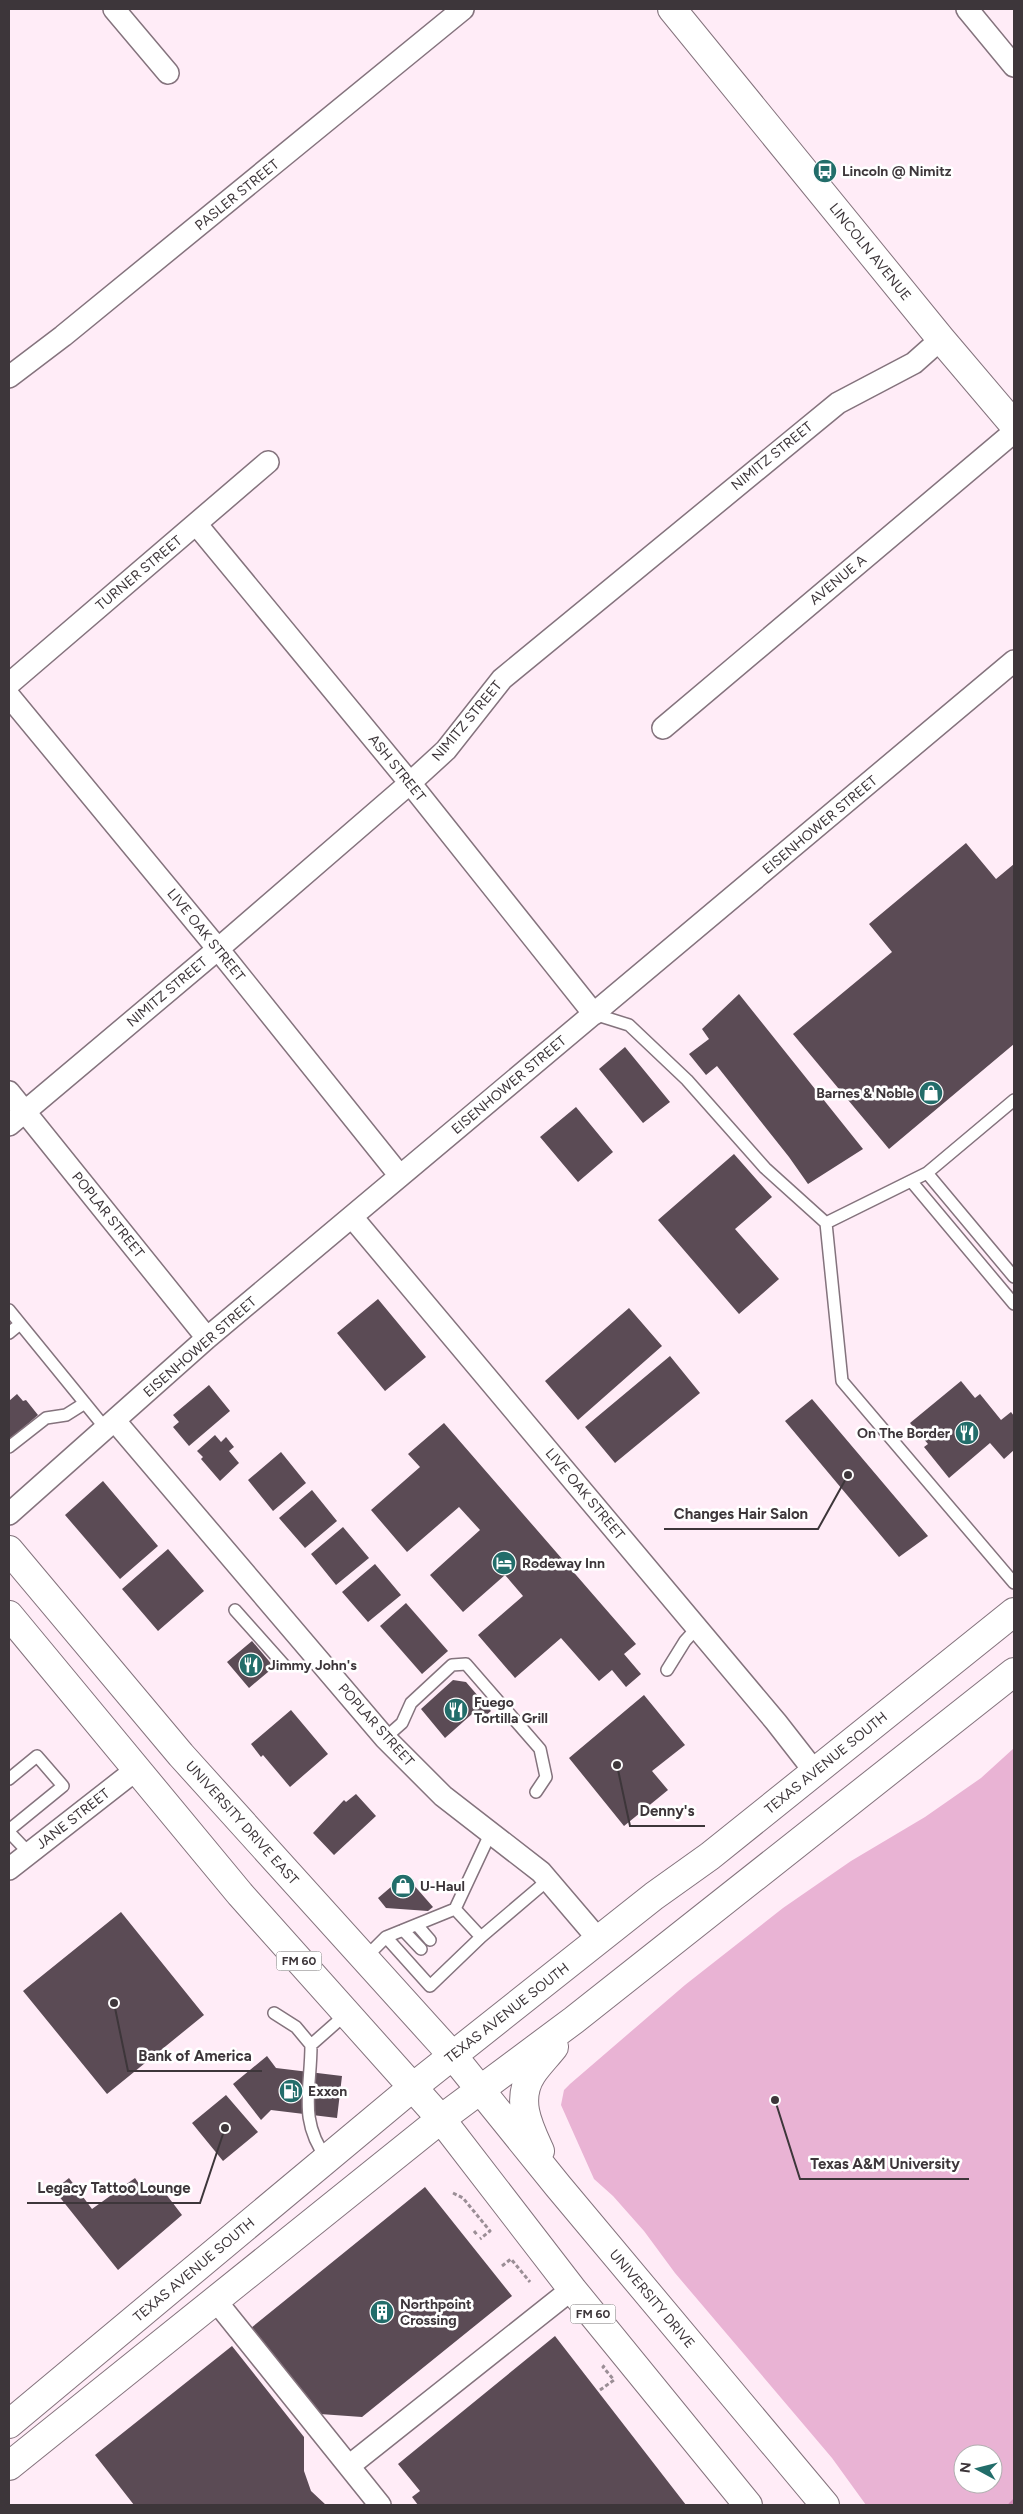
<svg xmlns="http://www.w3.org/2000/svg" width="1023" height="2514" viewBox="0 0 1023 2514" font-family="Figtree,sans-serif">
<rect width="100%" height="100%" fill="#ffecf7"/>
<path fill="#e9b3d4" fill-rule="evenodd" d="M1014,1748V2505H866L832,2458L675,2273L644,2231L613,2196L594,2179L561,2105L564,2090L570,2084L685,1985L783,1908L851,1861L925,1817L981,1778ZM963,2454H993V2484H963Z"/>
<g fill="none" stroke-linecap="round" stroke-linejoin="round">
<path stroke="#d289b7" stroke-width="5.5" d="M1011,2505L1014,2502"/>
</g>
<path fill="#5b4b55" d="M966,843L996,879L1014,864V1044L889,1149L793,1034L892,952L869,924Z
M739,994L863,1149L808,1184L789,1157L717,1066L706,1075L689,1054L709,1039L702,1029Z
M625,1047L670,1102L643,1123L599,1069Z
M576,1107L613,1152L578,1182L540,1137Z
M734,1154L772,1197L735,1229L779,1279L739,1314L658,1220Z
M378,1299L426,1357L385,1391L337,1333Z
M629,1308L662,1346L578,1420L545,1381Z
M670,1356L700,1393L615,1463L585,1427Z
M961,1381L975,1398L980,1394L1001,1420L1011,1412L1014,1416V1450L1004,1459L990,1443L949,1478L924,1447L928,1444L910,1423Z
M209,1385L230,1411L189,1446L173,1427L179,1422L173,1415Z
M17,1394L23,1401L26,1400L38,1415L9,1440V1401Z
M812,1399L928,1536L899,1557L785,1421Z
M444,1423L636,1644L624,1654L641,1674L626,1687L612,1670L599,1681L561,1638L515,1678L478,1635L523,1596L505,1575L463,1612L430,1575L480,1530L459,1507L407,1552L371,1510L420,1467L408,1454Z
M215,1435L221,1442L226,1437L234,1447L229,1451L239,1463L220,1481L201,1459L203,1457L197,1451Z
M281,1452L306,1483L273,1511L248,1480Z
M103,1481L158,1546L120,1579L65,1515Z
M312,1490L337,1521L305,1548L279,1518Z
M343,1527L369,1558L336,1585L311,1554Z
M168,1549L204,1591L158,1631L122,1589Z
M375,1564L401,1595L368,1622L342,1592Z
M406,1603L448,1651L422,1674L380,1626Z
M252,1641L274,1667L249,1688L227,1662Z
M453,1680L466,1682L491,1711L479,1721L472,1714L445,1738L421,1709Z
M644,1695L685,1745L652,1771L668,1790L624,1826L569,1758Z
M291,1710L328,1754L290,1787L263,1755L261,1757L251,1744Z
M356,1794L376,1816L334,1855L313,1833L344,1800L346,1802Z
M405,1875L433,1907L428,1911L386,1908L378,1898Z
M121,1912L204,2015L107,2094L23,1991Z
M267,2056L276,2068L342,2076L337,2118L271,2110L261,2120L233,2084Z
M226,2095L258,2132L223,2161L192,2123Z
M69,2178L92,2209L135,2178L147,2196L159,2185L182,2215L118,2270L54,2190Z
M425,2187L512,2296L362,2417L320,2414L251,2328Z
M555,2336L686,2505H418L412,2497L420,2491L398,2464Z
M232,2346L304,2437V2471L311,2491L326,2505H134L95,2455Z"/>
<g fill="none" stroke-linecap="round" stroke-linejoin="round">
<g stroke="#84737d" stroke-width="14">
<path id="lane" d="M594,1014L629,1025L687,1080L765,1168L826,1223L927,1173L1014,1100
M927,1173L1014,1277
M911,1181L1014,1304
M826,1223L842,1381L1014,1583
M9,1310L106,1429
M9,1333L20,1324
M9,1447L46,1418L66,1415L85,1403
M235,1610L284,1665
M667,1670L685,1641L696,1629
M385,1738L402,1723L411,1703L452,1665L466,1664L540,1749L546,1777L536,1792
M9,1779L37,1756L63,1786L9,1830
M9,1832L29,1853
M455,1909L491,1832
M417,1925L430,1940
M403,1930L421,1949
M386,1937L430,1986L481,1937
M365,1958L386,1937L455,1909L481,1937L548,1880
M274,2013L296,2027L311,2045
M327,2159C298,2120 311,2090 311,2045L346,2014"/>
</g>
<g stroke="#84737d" stroke-width="24">
<path id="street" d="M114,9L168,73
M967,9L1014,66
M9,377L63,336L463,9
M197,525L410,783L594,1014
M9,684L268,462
M9,696L218,949L400,1176
M663,728L1014,432
M9,1092L207,1338
M9,1125L218,949L410,783L446,750L502,679L838,403L914,363L941,339
M352,1217L776,1722L815,1772
M115,1421L385,1738L443,1796L541,1872L599,1940
M9,1514L207,1338L1014,661
M9,1869L137,1769
M216,2301L380,2505
M349,2466L572,2289"/>
</g>
<g stroke="#84737d" stroke-width="30">
<path id="secondary" d="M672,9L941,339L1014,425"/>
</g>
<g stroke="#84737d" stroke-width="30">
<path id="primary" d="M9,1550L181,1755L453,2056L558,2186L825,2505
M9,1615L240,1894L441,2119L572,2289L748,2505
M540,2151C529,2127 515,2100 532,2074C538,2065 547,2056 554,2047
M9,2424L413,2087L654,1896L710,1856L1014,1612
M9,2466L441,2119L574,2020L1014,1672"/>
</g>
<path stroke="#9b8e96" stroke-width="3" stroke-dasharray="4 2.5" stroke-linecap="butt" d="M453,2193L463,2198L490,2231L480,2239
M474,2231L478,2236
M502,2266L511,2259L530,2282
M600,2390L614,2380L603,2367L605,2365"/>
<use href="#lane" stroke="#fff" stroke-width="11"/>
<use href="#street" stroke="#fff" stroke-width="21"/>
<use href="#secondary" stroke="#fff" stroke-width="28"/>
<use href="#primary" stroke="#fff" stroke-width="28"/>
</g>
<defs>
<g id="bus-disc" transform="scale(1.25)"><circle r="9.5" fill="#226d6a" stroke="#fff"/><path d="M-5-6H5V4H4V6H2V4H-2V6H-4V4H-5ZM-3.5-4V0h7V-4ZM-3.5 1.2v1.5H-2V1.2ZM2 1.2v1.5H3.5V1.2Z" fill="#fff"/></g>
<g id="shop-disc" transform="scale(1.25)"><circle r="9.5" fill="#226d6a" stroke="#fff"/><path d="M-5-2.5h2.3a2.7 3.5 0 0 1 5.4 0H5L5.5 6h-11ZM-1.5-2.5h3a1.5 2.3 0 0 0-3 0Z" fill="#fff"/></g>
<g id="restaurant-disc" transform="scale(1.25)"><circle r="9.5" fill="#226d6a" stroke="#fff"/><path d="M-5-6h1v4h1v-4h1v4h1v-4h1v5L-1.5 .5V6h-2V.5L-5-1ZM5-6V6H3V1.5H1.5Q1.5-4 5-6Z" fill="#fff"/></g>
<g id="hotel-disc" transform="scale(1.25)"><circle r="9.5" fill="#226d6a" stroke="#fff"/><path d="M-6-4.5h1.5V1H6V5H4.5V3h-9V5H-6ZM-4 0a1.8 1.8 0 1 1 3.6 0ZM.5 0V-2.5h3Q6-2.5 6 0Z" fill="#fff"/></g>
<g id="fuel-disc" transform="scale(1.25)"><circle r="9.5" fill="#226d6a" stroke="#fff"/><path d="M-5.5-6h7V0h2V4h1.3V-2.5L3-4.5l.8-.8L6-3V5H2.5V1h-1V6h-7ZM-4.2-4.7v3.2H.2V-4.7Z" fill="#fff"/></g>
<g id="building-disc" transform="scale(1.25)"><circle r="9.5" fill="#226d6a" stroke="#fff"/><path d="M-4-6H4V6H1V3H-1V6H-4ZM-2.5-4.3h1.7v1.8h-1.7ZM.8-4.3h1.7v1.8H.8ZM-2.5-1h1.7V.8h-1.7ZM.8-1h1.7V.8H.8Z" fill="#fff"/></g>
</defs>
<g fill-rule="evenodd">
<use href="#bus-disc" x="825" y="171"/>
<use href="#shop-disc" x="931" y="1093"/>
<use href="#restaurant-disc" x="967" y="1433"/>
<use href="#hotel-disc" x="504" y="1563"/>
<use href="#restaurant-disc" x="251" y="1665"/>
<use href="#restaurant-disc" x="456" y="1710"/>
<use href="#shop-disc" x="403" y="1886"/>
<use href="#fuel-disc" x="291" y="2091"/>
<use href="#building-disc" x="382" y="2312"/>
</g>
<g text-anchor="middle" dominant-baseline="central" stroke-width="5" stroke-linejoin="round" paint-order="stroke">
<g fill="#fff" stroke="#777275" stroke-width="1">
<rect x="276.5" y="1951.5" width="45" height="19" rx="4"/>
<rect x="570.5" y="2304.5" width="45" height="19" rx="4"/>
</g>
<g font-size="12" font-weight="bold" fill="#3d363a">
<text x="299" y="1961">FM 60</text>
<text x="593" y="2314">FM 60</text>
</g>
<g font-size="14" font-weight="bold" fill="#3d363a" stroke="#fff" text-anchor="start">
<text x="842" y="171">Lincoln @ Nimitz</text>
<text x="914" y="1093" text-anchor="end">Barnes &amp; Noble</text>
<text x="950" y="1433" text-anchor="end">On The Border</text>
<text x="522" y="1563">Rodeway Inn</text>
<text x="268" y="1665">Jimmy John's</text>
<text x="474" y="1702">Fuego<tspan x="474" dy="16">Tortilla Grill</tspan></text>
<text x="420" y="1886">U-Haul</text>
<text x="308" y="2091">Exxon</text>
<text x="400" y="2304">Northpoint<tspan x="400" dy="16">Crossing</tspan></text>
</g>
<g font-size="14" fill="#3d363a" stroke="#fff">
<text transform="translate(237 195) rotate(-39)">PASLER STREET</text>
<text transform="translate(870 252) rotate(51)">LINCOLN AVENUE</text>
<text transform="translate(772 456) rotate(-39)">NIMITZ STREET</text>
<text transform="translate(139 573) rotate(-40)">TURNER STREET</text>
<text transform="translate(838 580) rotate(-40)">AVENUE A</text>
<text transform="translate(467 721) rotate(-50)">NIMITZ STREET</text>
<text transform="translate(397 768) rotate(51)">ASH STREET</text>
<text transform="translate(820 825) rotate(-40)">EISENHOWER STREET</text>
<text transform="translate(206 935) rotate(51)">LIVE OAK STREET</text>
<text transform="translate(167 992) rotate(-40)">NIMITZ STREET</text>
<text transform="translate(509 1085) rotate(-40)">EISENHOWER STREET</text>
<text transform="translate(108 1215) rotate(51)">POPLAR STREET</text>
<text transform="translate(200 1347) rotate(-41)">EISENHOWER STREET</text>
<text transform="translate(585 1494) rotate(50)">LIVE OAK STREET</text>
<text transform="translate(376 1725) rotate(48)">POPLAR STREET</text>
<text transform="translate(826 1763) rotate(-39)">TEXAS AVENUE SOUTH</text>
<text transform="translate(73 1819) rotate(-38)">JANE STREET</text>
<text transform="translate(242 1823) rotate(48)">UNIVERSITY DRIVE EAST</text>
<text transform="translate(507 2013) rotate(-38)">TEXAS AVENUE SOUTH</text>
<text transform="translate(194 2270) rotate(-40)">TEXAS AVENUE SOUTH</text>
<text transform="translate(652 2299) rotate(50)">UNIVERSITY DRIVE</text>
</g>
</g>
<path fill="none" stroke="#3d363a" stroke-width="2" d="M848 1475L818 1529H664M617 1765L630 1826H705M114 2003L128 2071H262M775 2100L800 2179H969M225 2128L200 2203H27"/>
<g fill="#3d363a" stroke="#fff" stroke-width="2">
<circle cx="848" cy="1475" r="5"/>
<circle cx="617" cy="1765" r="5"/>
<circle cx="114" cy="2003" r="5"/>
<circle cx="775" cy="2100" r="5"/>
<circle cx="225" cy="2128" r="5"/>
</g>
<g font-size="15" text-anchor="middle" font-weight="bold" fill="#3d363a" stroke="#fff" stroke-width="5" stroke-linejoin="round" paint-order="stroke">
<text x="741" y="1519">Changes Hair Salon</text>
<text x="667" y="1816">Denny's</text>
<text x="195" y="2061">Bank of America</text>
<text x="885" y="2169">Texas A&amp;M University</text>
<text x="114" y="2193">Legacy Tattoo Lounge</text>
</g>
<rect width="1023" height="2514" fill="none" stroke="#3d363a" stroke-width="20"/>
<g transform="translate(978 2469) rotate(277)"><circle r="24" fill="#ffffff" stroke="#b1afb0"/>
<path d="M0-4L9 19L0 12L-9 19Z" fill="#226d6a"/>
<text y="-8" font-size="14" font-weight="bold" text-anchor="middle" fill="#3d363a">N</text>
</g>
</svg>
